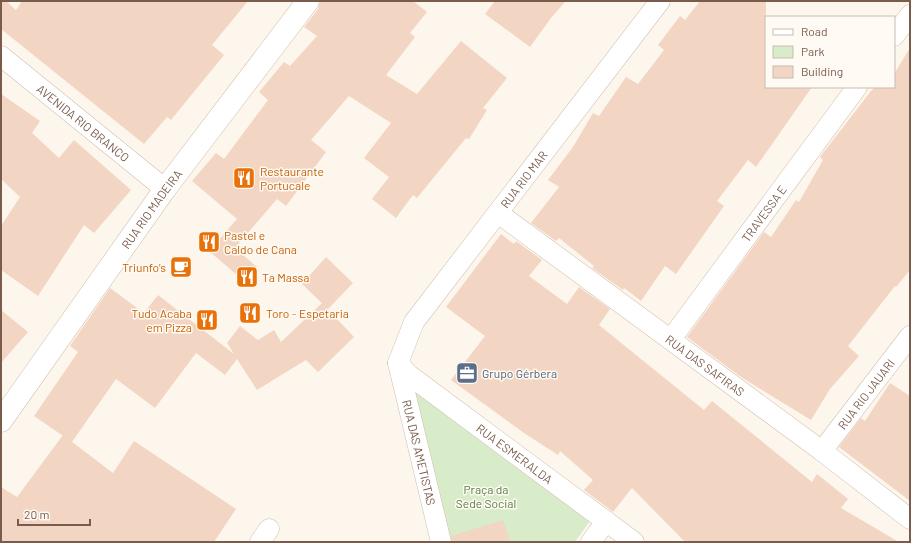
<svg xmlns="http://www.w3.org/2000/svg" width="911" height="543" viewBox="0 0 911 543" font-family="Barlow,sans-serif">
<rect width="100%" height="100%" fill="#fdf6ec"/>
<path fill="#d8ecc9" d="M413,384L592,518L575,542H450Z"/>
<path fill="#f3d5c3" d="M1,1H6L16,10L22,1H248L212,45L224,55L171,120L167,117L144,144L1,29Z
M320,1H413L427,12L410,33L415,37L386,75L417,94L461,41L507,78L483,108L487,110L469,139L466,138L417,198L413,195L396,218L372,199L389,177L364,158L391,123L349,96L311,140L326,152L286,206L277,199L235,248L257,267L244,281L209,251L237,219L192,181L216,153L224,159L268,100L259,92L284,62L290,66L317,36L304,27L318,9Z
M495,1H566L551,18L530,47L485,14Z
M700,1H766V87H812L756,167L748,160L717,201L724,206L676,274L665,266L641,301L624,288L623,290L592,268L594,266L559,238L556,241L531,223L559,187L548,180L573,147L593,113L599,116L626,77L638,84L664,50L658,45L680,16L685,20Z
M910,48V270L896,287L895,286L848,346L859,356L830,389L811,420L741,377L687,337L764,232L771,237L796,200L799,202L823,160L820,157L871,91L875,87H894V74Z
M1,94L40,121L32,133L59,158L74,140L131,190L94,233L84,225L38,296L1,270V226L20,197L1,179Z
M501,234L514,244L516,241L542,260L529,276L567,304L579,287L610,309L599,325L704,410L712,401L812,482L817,474L848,499L841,508L899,542H685L632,488L613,512L584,490L593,480L560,451L558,455L524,433L451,380L485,336L446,307Z
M326,257L353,283L328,309L302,284Z
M110,288L144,313L158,295L234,354L227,343L240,326L258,340L274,330L281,342L322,303L354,337L318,372L306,360L257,390L237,359L225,375L196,353L155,408L116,379L72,442L34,416L78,352L70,346Z
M1,310L28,332L1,363Z
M890,383L910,396V501L839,447L861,418L865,421Z
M63,435L113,473L134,441L236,509L214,542H1V487L17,497Z
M503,520L510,542H452L451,536Z"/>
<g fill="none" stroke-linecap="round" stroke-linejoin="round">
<g stroke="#d1beb0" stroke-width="21">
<g id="minor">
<path d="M894,36L910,15"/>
<path id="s1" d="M1,56L165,189"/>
<path id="s2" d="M498,213L822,451L910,519"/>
<path id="s3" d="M671,339L857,87"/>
<path id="s4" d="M398,363L414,322L660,1"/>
<path id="s5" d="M398,363L409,375L634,542"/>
<path id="s6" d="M398,363L441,542"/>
<path id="s7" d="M822,451L910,336"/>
<path d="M260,542L269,529"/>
<path d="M591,542L606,521"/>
</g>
</g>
<g stroke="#d1beb0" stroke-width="23">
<g id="tertiary">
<path id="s8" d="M1,421L165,189L308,1"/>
</g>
</g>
<use href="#minor" stroke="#fff" stroke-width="20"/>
<use href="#tertiary" stroke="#fff" stroke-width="22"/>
</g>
<defs>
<g id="restaurant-square" transform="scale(1.15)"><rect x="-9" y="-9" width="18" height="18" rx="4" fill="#e8710a" stroke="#fffaf3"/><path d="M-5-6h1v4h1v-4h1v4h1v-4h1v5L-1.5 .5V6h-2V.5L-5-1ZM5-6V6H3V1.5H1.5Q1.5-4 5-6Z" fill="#fff"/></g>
<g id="cafe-square" transform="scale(1.15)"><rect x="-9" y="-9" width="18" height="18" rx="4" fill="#e8710a" stroke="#fffaf3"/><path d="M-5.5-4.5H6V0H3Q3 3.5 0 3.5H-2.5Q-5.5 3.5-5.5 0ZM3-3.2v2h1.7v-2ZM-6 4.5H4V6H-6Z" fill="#fff"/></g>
<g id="office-square" transform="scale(1.15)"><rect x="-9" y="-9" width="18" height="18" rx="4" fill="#5c6f8a" stroke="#fffaf3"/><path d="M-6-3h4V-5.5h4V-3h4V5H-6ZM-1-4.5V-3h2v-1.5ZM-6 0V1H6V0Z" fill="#fff"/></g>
</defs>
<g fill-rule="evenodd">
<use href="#restaurant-square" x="244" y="178"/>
<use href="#restaurant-square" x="209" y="242"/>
<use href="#cafe-square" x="181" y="267"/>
<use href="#restaurant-square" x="247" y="277"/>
<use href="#restaurant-square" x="250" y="313"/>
<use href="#restaurant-square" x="207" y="320"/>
<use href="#office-square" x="467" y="373"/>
</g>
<g text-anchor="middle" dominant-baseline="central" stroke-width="3" stroke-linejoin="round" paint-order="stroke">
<g font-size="12" fill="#7a5c4d" stroke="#fffaf3">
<text stroke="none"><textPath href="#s1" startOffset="106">AVENIDA RIO BRANCO</textPath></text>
<text stroke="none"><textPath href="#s4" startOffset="224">RUA RIO MAR</textPath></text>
<text stroke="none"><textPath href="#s8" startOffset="260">RUA RIO MADEIRA</textPath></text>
<text stroke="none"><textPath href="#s3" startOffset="156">TRAVESSA E</textPath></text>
<text stroke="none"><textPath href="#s2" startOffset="257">RUA DAS SAFIRAS</textPath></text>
<text stroke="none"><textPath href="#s7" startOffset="72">RUA RIO JAUARI</textPath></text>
<text stroke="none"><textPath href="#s6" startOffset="92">RUA DAS AMETISTAS</textPath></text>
<text stroke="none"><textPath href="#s5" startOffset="148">RUA ESMERALDA</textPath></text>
</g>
<g font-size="12" fill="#c56008" stroke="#fffaf3" text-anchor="start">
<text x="260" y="171">Restaurante<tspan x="260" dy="14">Portucale</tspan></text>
<text x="224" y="235">Pastel e<tspan x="224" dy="14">Caldo de Cana</tspan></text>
<text x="166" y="267" text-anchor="end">Triunfo's</text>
<text x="262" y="277">Ta Massa</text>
<text x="192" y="313" text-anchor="end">Tudo Acaba<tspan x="192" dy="14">em Pizza</tspan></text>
<text x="266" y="313">Toro - Espetaria</text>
</g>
<g font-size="12" fill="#4e5e75" stroke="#fffaf3" text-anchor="start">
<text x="482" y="373">Grupo Gérbera</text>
</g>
<g font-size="12" fill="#537a41" stroke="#fffaf3">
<text x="486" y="489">Praça da<tspan x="486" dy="14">Sede Social</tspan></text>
</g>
</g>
<rect width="911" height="543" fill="none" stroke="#7a5c4d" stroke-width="4"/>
<rect x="765" y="16" width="130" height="72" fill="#fffaf3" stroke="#cabbb1"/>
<rect x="773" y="29" width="20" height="6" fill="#ffffff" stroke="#cabbb1"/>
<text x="801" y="36" font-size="12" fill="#7a5c4d">Road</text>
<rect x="773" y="46" width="20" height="12" fill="#d8ecc9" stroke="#cabbb1"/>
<text x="801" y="56" font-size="12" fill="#7a5c4d">Park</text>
<rect x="773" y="66" width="20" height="12" fill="#f3d5c3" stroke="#cabbb1"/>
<text x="801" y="76" font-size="12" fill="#7a5c4d">Building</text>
<path d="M18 519v6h72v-6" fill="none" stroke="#7a5c4d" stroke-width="2"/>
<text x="24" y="519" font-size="12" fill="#7a5c4d" stroke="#fffaf3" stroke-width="3" paint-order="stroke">20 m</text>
</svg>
